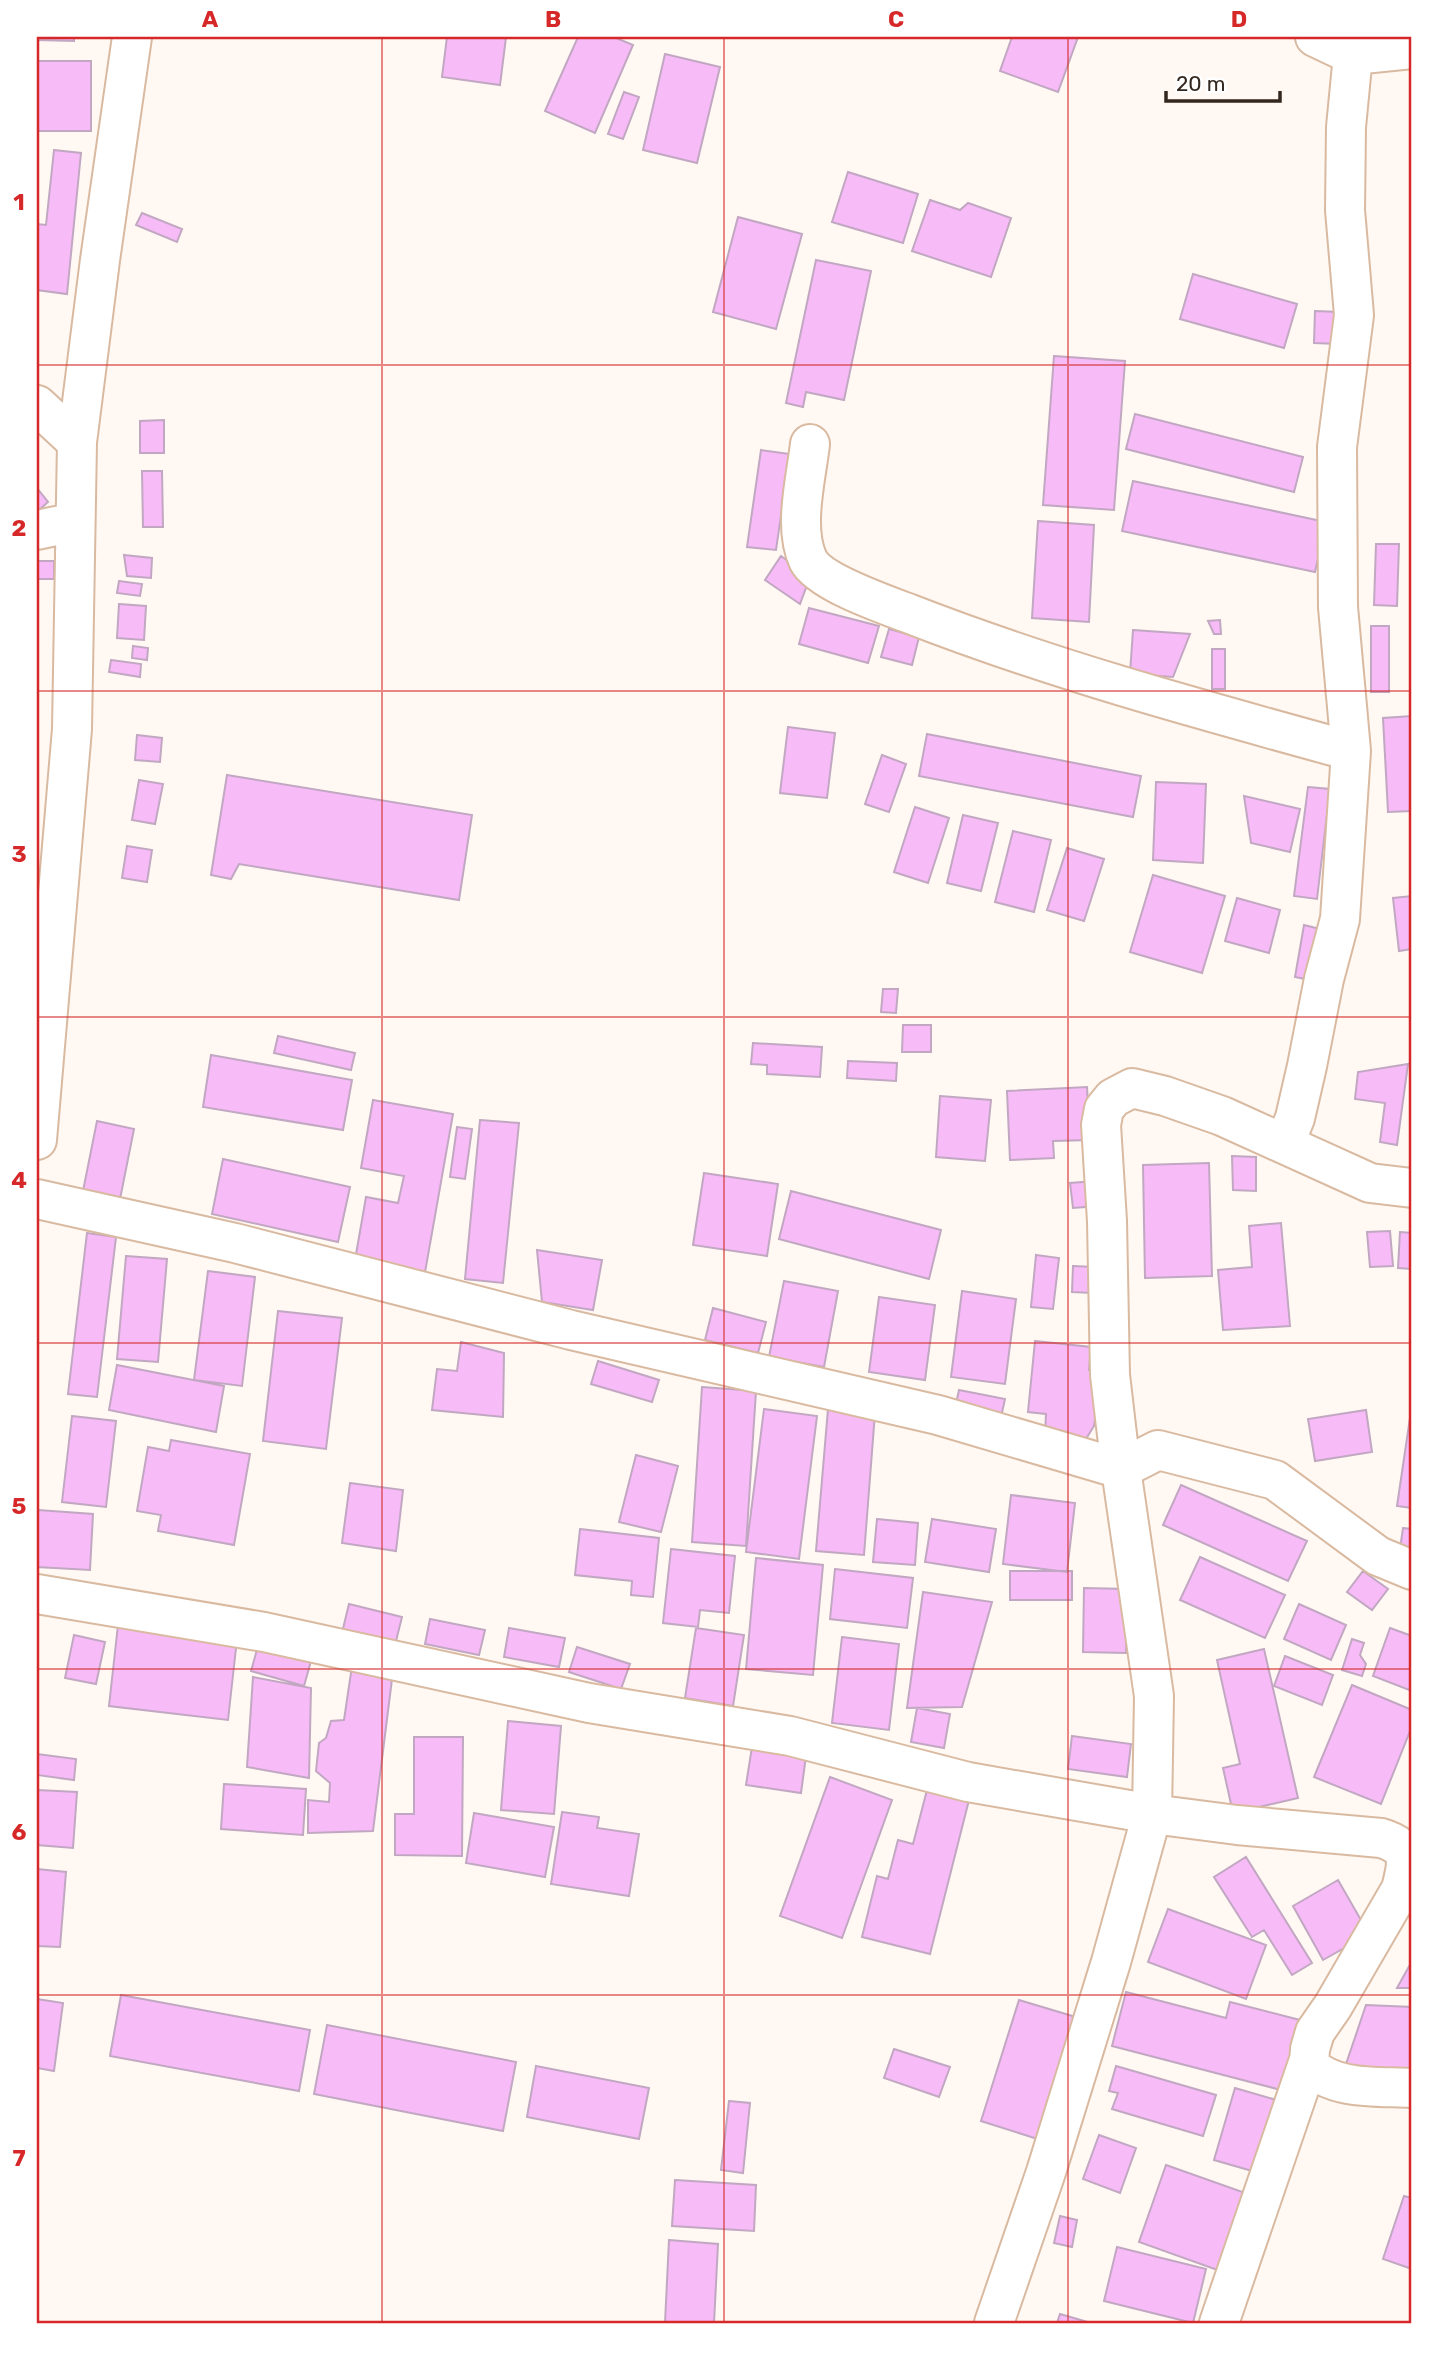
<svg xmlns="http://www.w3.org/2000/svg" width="1449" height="2360" viewBox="0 0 1449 2360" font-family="Rubik,sans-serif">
<rect width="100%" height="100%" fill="#fff8f3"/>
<path fill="#f7bcf8" stroke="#c2a7c2" stroke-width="2" d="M37,37H74V41L37,40Z
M447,37H506L500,85L442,77Z
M578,37H614L633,45L595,133L545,111Z
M1012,37H1078L1058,92L1000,71Z
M665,54L720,67L697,163L643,150Z
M37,61H91V131H37Z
M624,92L639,97L623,139L608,134Z
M54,150L81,153L67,294L37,290V224L46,225Z
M848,172L918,194L903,243L832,222Z
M930,200L960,210L968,203L1011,218L991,277L912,251Z
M142,213L182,229L177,242L136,225Z
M738,217L802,234L776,329L713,312Z
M816,260L871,271L844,400L806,392L803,407L786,403Z
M1193,274L1297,304L1284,348L1180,319Z
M1315,311L1339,312L1338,344L1314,343Z
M1054,356L1125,361L1114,510L1043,505Z
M1135,414L1303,457L1294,492L1126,449Z
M164,420V453H140V421Z
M761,450L790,454L776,550L747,547Z
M142,471H162L163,527H143Z
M1133,481L1326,522L1315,572L1122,531Z
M37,488L48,502L37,512Z
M1038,521L1094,525L1089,622L1032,618Z
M1376,544H1399L1397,606L1374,605Z
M124,555L152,558L151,578L127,576Z
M781,556L810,577L800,604L765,580Z
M37,561H54V579H37Z
M119,581L142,584L140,596L117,593Z
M119,604L146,606L144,640L117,638Z
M809,608L879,626L868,663L799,644Z
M1220,620L1221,634H1214L1208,621Z
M1371,626H1389V692H1371Z
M889,629L919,637L912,665L881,657Z
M1133,630L1190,634L1173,677L1130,674Z
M133,646L148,648L147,660L132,658Z
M1212,649H1225V689H1212Z
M111,660L141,664L140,677L109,672Z
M1412,716V811L1388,812L1383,718Z
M788,727L835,733L827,798L780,793Z
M927,734L1141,776L1133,817L919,776Z
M137,735L162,738L160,762L135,760Z
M882,755L906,764L889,812L865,804Z
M227,775L472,815L459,900L239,864L231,879L211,875Z
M139,780L163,784L155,824L132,820Z
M1156,782L1206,784L1203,863L1153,860Z
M1308,787L1330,789L1317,899L1294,896Z
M1244,796L1300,809L1290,852L1251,843Z
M915,807L949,818L928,883L894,872Z
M963,815L998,823L981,891L947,883Z
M1013,831L1051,840L1034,912L995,902Z
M127,846L152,850L147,882L122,878Z
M1067,848L1104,859L1084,921L1047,910Z
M1153,875L1225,896L1202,973L1130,952Z
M1412,896V949L1399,951L1393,898Z
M1237,898L1280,910L1269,953L1225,941Z
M1304,925L1324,930L1315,981L1295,977Z
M883,989H898L896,1013L881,1012Z
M903,1025H931V1052H902Z
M278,1036L355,1053L351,1070L274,1053Z
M753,1043L822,1047L820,1077L767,1074V1065L751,1064Z
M211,1055L352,1080L343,1130L203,1107Z
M848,1061L897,1063L896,1081L847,1078Z
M1408,1064L1397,1145L1380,1142L1385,1103L1355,1099L1358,1072Z
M1087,1087L1090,1140L1053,1141L1054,1158L1010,1160L1007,1091Z
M940,1096L991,1100L985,1161L936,1157Z
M373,1100L453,1114L424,1278L354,1266L366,1197L398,1203L404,1176L361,1168Z
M480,1120L519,1123L503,1283L465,1279Z
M97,1121L134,1129L120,1199L83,1191Z
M457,1127L472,1129L465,1179L450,1177Z
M1232,1156L1256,1157V1191L1233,1190Z
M223,1159L350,1187L338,1242L212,1214Z
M1209,1163L1212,1276L1145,1278L1143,1165Z
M704,1173L778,1184L767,1256L693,1245Z
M1095,1181L1098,1206L1073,1208L1070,1183Z
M791,1191L941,1230L929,1279L779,1239Z
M1281,1223L1290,1326L1223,1330L1218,1270L1252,1267L1249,1226Z
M1390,1231L1393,1266L1370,1267L1367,1232Z
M1400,1232L1412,1233V1269L1398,1268Z
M87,1233L116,1237L97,1397L68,1394Z
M537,1250L602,1260L593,1310L542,1302Z
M1036,1255L1059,1258L1053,1309L1031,1307Z
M126,1256L167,1259L158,1362L117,1359Z
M1073,1266L1094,1267L1093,1293L1072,1292Z
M208,1271L255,1277L242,1386L194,1380Z
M784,1281L838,1291L824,1367L769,1357Z
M962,1291L1016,1299L1005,1384L951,1377Z
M879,1297L935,1305L925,1380L869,1372Z
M713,1308L766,1322L758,1353L705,1340Z
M278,1311L342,1318L326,1449L263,1441Z
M1035,1341L1091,1347L1089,1370L1101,1379L1094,1426L1086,1439L1045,1434L1046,1414L1028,1412Z
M461,1342L504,1353L503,1417L432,1410L437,1369L457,1371Z
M598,1361L659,1380L652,1402L591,1384Z
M117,1365L224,1386L216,1432L109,1410Z
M702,1387L756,1391L746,1546L692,1542Z
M959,1390L1005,1399L1001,1417L955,1408Z
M764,1409L817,1416L799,1559L746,1552Z
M828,1409L875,1413L864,1555L816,1551Z
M1366,1410L1372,1452L1315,1461L1308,1419Z
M1411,1411H1412V1508L1397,1506Z
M72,1416L116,1421L106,1507L62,1502Z
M171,1440L250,1454L234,1545L158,1531L161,1515L137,1511L148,1447L169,1451Z
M636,1455L678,1466L661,1532L619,1522Z
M350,1483L403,1490L396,1551L342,1543Z
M1181,1485L1307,1541L1288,1581L1163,1525Z
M1011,1495L1075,1503L1067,1572L1003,1564Z
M38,1510L93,1514L90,1570L37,1567Z
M877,1519L918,1523L915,1565L873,1562Z
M932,1519L996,1529L989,1572L925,1562Z
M1403,1528L1412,1529V1558L1399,1556Z
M580,1529L659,1538L653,1597L631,1595L632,1581L575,1575Z
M671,1549L735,1556L729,1613L700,1610L698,1627L663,1623Z
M1200,1557L1285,1595L1265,1638L1180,1600Z
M756,1558L823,1565L813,1675L746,1669Z
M835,1569L913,1578L907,1628L830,1619Z
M1010,1571H1072V1600H1010Z
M1363,1571L1388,1589L1372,1610L1347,1592Z
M1084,1588L1127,1589L1126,1653L1083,1652Z
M923,1592L992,1602L962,1707L907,1708Z
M349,1604L402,1617L393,1653L340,1641Z
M1299,1604L1346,1625L1331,1660L1284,1639Z
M430,1619L485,1630L479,1655L425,1644Z
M118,1625L237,1639L228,1720L109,1706Z
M509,1628L565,1638L559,1667L504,1657Z
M696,1628L744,1635L733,1706L685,1698Z
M1390,1628L1412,1636V1691L1373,1676Z
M74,1635L105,1642L96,1684L65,1678Z
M842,1637L899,1644L889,1730L832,1723Z
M1352,1639L1364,1643L1360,1655L1366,1664L1362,1676L1342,1670Z
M258,1646L311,1661L304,1686L251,1671Z
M577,1647L630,1664L621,1689L569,1672Z
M1264,1649L1298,1798L1233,1813L1223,1768L1240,1764L1217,1660Z
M1285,1656L1333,1675L1322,1705L1274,1686Z
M352,1666L393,1671L373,1831L308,1833V1800L329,1802L330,1783L316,1771L319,1743L326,1738L331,1721L344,1720Z
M253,1677L311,1688L309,1778L247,1767Z
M1352,1685L1412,1710V1726L1381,1804L1314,1777Z
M917,1708L950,1714L944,1748L911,1742Z
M508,1721L561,1726L554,1814L501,1810Z
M1072,1736L1131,1744L1127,1777L1068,1769Z
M414,1737H463L462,1856L395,1855V1814H414Z
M752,1747L806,1756L801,1793L746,1785Z
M37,1754L76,1759L74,1780L37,1775Z
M830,1777L892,1800L842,1938L780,1916Z
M224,1784L306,1789L303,1835L221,1829Z
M37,1790L77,1792L73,1848L37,1845Z
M927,1790L969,1800L930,1954L862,1937L877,1876L888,1879L898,1840L913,1844Z
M562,1812L599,1817L597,1828L639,1834L629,1896L551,1884Z
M474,1813L554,1827L545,1877L466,1863Z
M1246,1857L1312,1963L1292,1975L1264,1930L1252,1937L1214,1877Z
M37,1869L66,1872L60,1947L37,1946Z
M1338,1880L1369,1934L1323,1960L1293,1906Z
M1168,1909L1266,1945L1246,1999L1148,1962Z
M1412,1961V1988H1397Z
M1126,1992L1226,2018L1230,2002L1300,2020L1281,2090L1112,2046Z
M121,1995L310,2030L299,2091L110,2056Z
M37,1999L63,2003L54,2071L37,2068Z
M1019,2000L1089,2021L1050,2143L981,2121Z
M1366,2005L1412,2007V2068L1344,2070Z
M327,2025L516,2062L503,2131L314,2094Z
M894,2049L950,2067L939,2097L884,2078Z
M536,2066L649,2088L639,2139L527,2117Z
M1116,2066L1216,2095L1203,2136L1112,2109L1118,2093L1109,2091Z
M1235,2088L1287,2103L1266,2175L1214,2160Z
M729,2101L750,2103L743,2173L721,2170Z
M1099,2135L1136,2148L1120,2193L1083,2179Z
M1166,2165L1251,2195L1223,2272L1139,2242Z
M675,2180L756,2185L754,2231L672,2226Z
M1404,2196L1412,2198V2269L1383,2259Z
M1060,2216L1077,2220L1072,2247L1054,2243Z
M669,2240L718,2244L714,2323H665Z
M1117,2247L1206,2269L1193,2323L1104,2301Z
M1060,2314L1091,2323H1057Z"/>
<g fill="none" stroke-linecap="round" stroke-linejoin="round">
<g stroke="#d9baa1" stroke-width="42">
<path id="minor" d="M1315,37L1353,55L1412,49
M37,405L77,442
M810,444C806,479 793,527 808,560C819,582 886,605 910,614C1054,670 1202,710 1351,751
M37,530L75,522
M37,1140L72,729L77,442L100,260L132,37
M1285,1143L1295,1118L1307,1066L1324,979L1340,919L1351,751L1338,607L1337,447L1354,315L1345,210L1346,127L1353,55
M37,1199L235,1243L571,1330L938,1415L1121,1469L1158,1450L1275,1480L1378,1556L1412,1570
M37,1594L264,1632L589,1703L790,1736L968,1782L1152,1814L1237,1825L1381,1838C1412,1847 1408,1862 1401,1889L1333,2006L1315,2032L1310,2049L1309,2065C1334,2091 1379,2086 1412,2088
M994,2323L1046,2172L1111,1962L1152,1814L1154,1696L1121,1469L1110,1375L1107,1221L1101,1125L1104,1109L1113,1098L1132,1088L1165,1096L1222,1116L1370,1183L1412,1188
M1219,2323L1309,2060"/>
</g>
<use href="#minor" stroke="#fff" stroke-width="38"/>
</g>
<path fill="none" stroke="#d62828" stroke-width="2" stroke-opacity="0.55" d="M382,37V2323M724,37V2323M1068,37V2323M37,365H1412M37,691H1412M37,1017H1412M37,1343H1412M37,1669H1412M37,1995H1412"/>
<rect width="1449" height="2360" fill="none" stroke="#ffffff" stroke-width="77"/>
<path d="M1166 91v10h114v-10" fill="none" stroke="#33271e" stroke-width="3.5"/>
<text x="1176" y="91" font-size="21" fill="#33271e" stroke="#ffffff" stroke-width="5" paint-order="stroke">20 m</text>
<rect x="38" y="38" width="1372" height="2284" fill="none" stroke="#d62828" stroke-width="2.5"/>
<g font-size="23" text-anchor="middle" font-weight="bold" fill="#d62828">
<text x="210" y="27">A</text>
<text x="553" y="27">B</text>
<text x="896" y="27">C</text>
<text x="1239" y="27">D</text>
<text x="19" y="210">1</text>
<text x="19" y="536">2</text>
<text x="19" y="862">3</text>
<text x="19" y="1188">4</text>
<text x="19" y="1514">5</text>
<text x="19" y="1840">6</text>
<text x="19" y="2166">7</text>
</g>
</svg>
